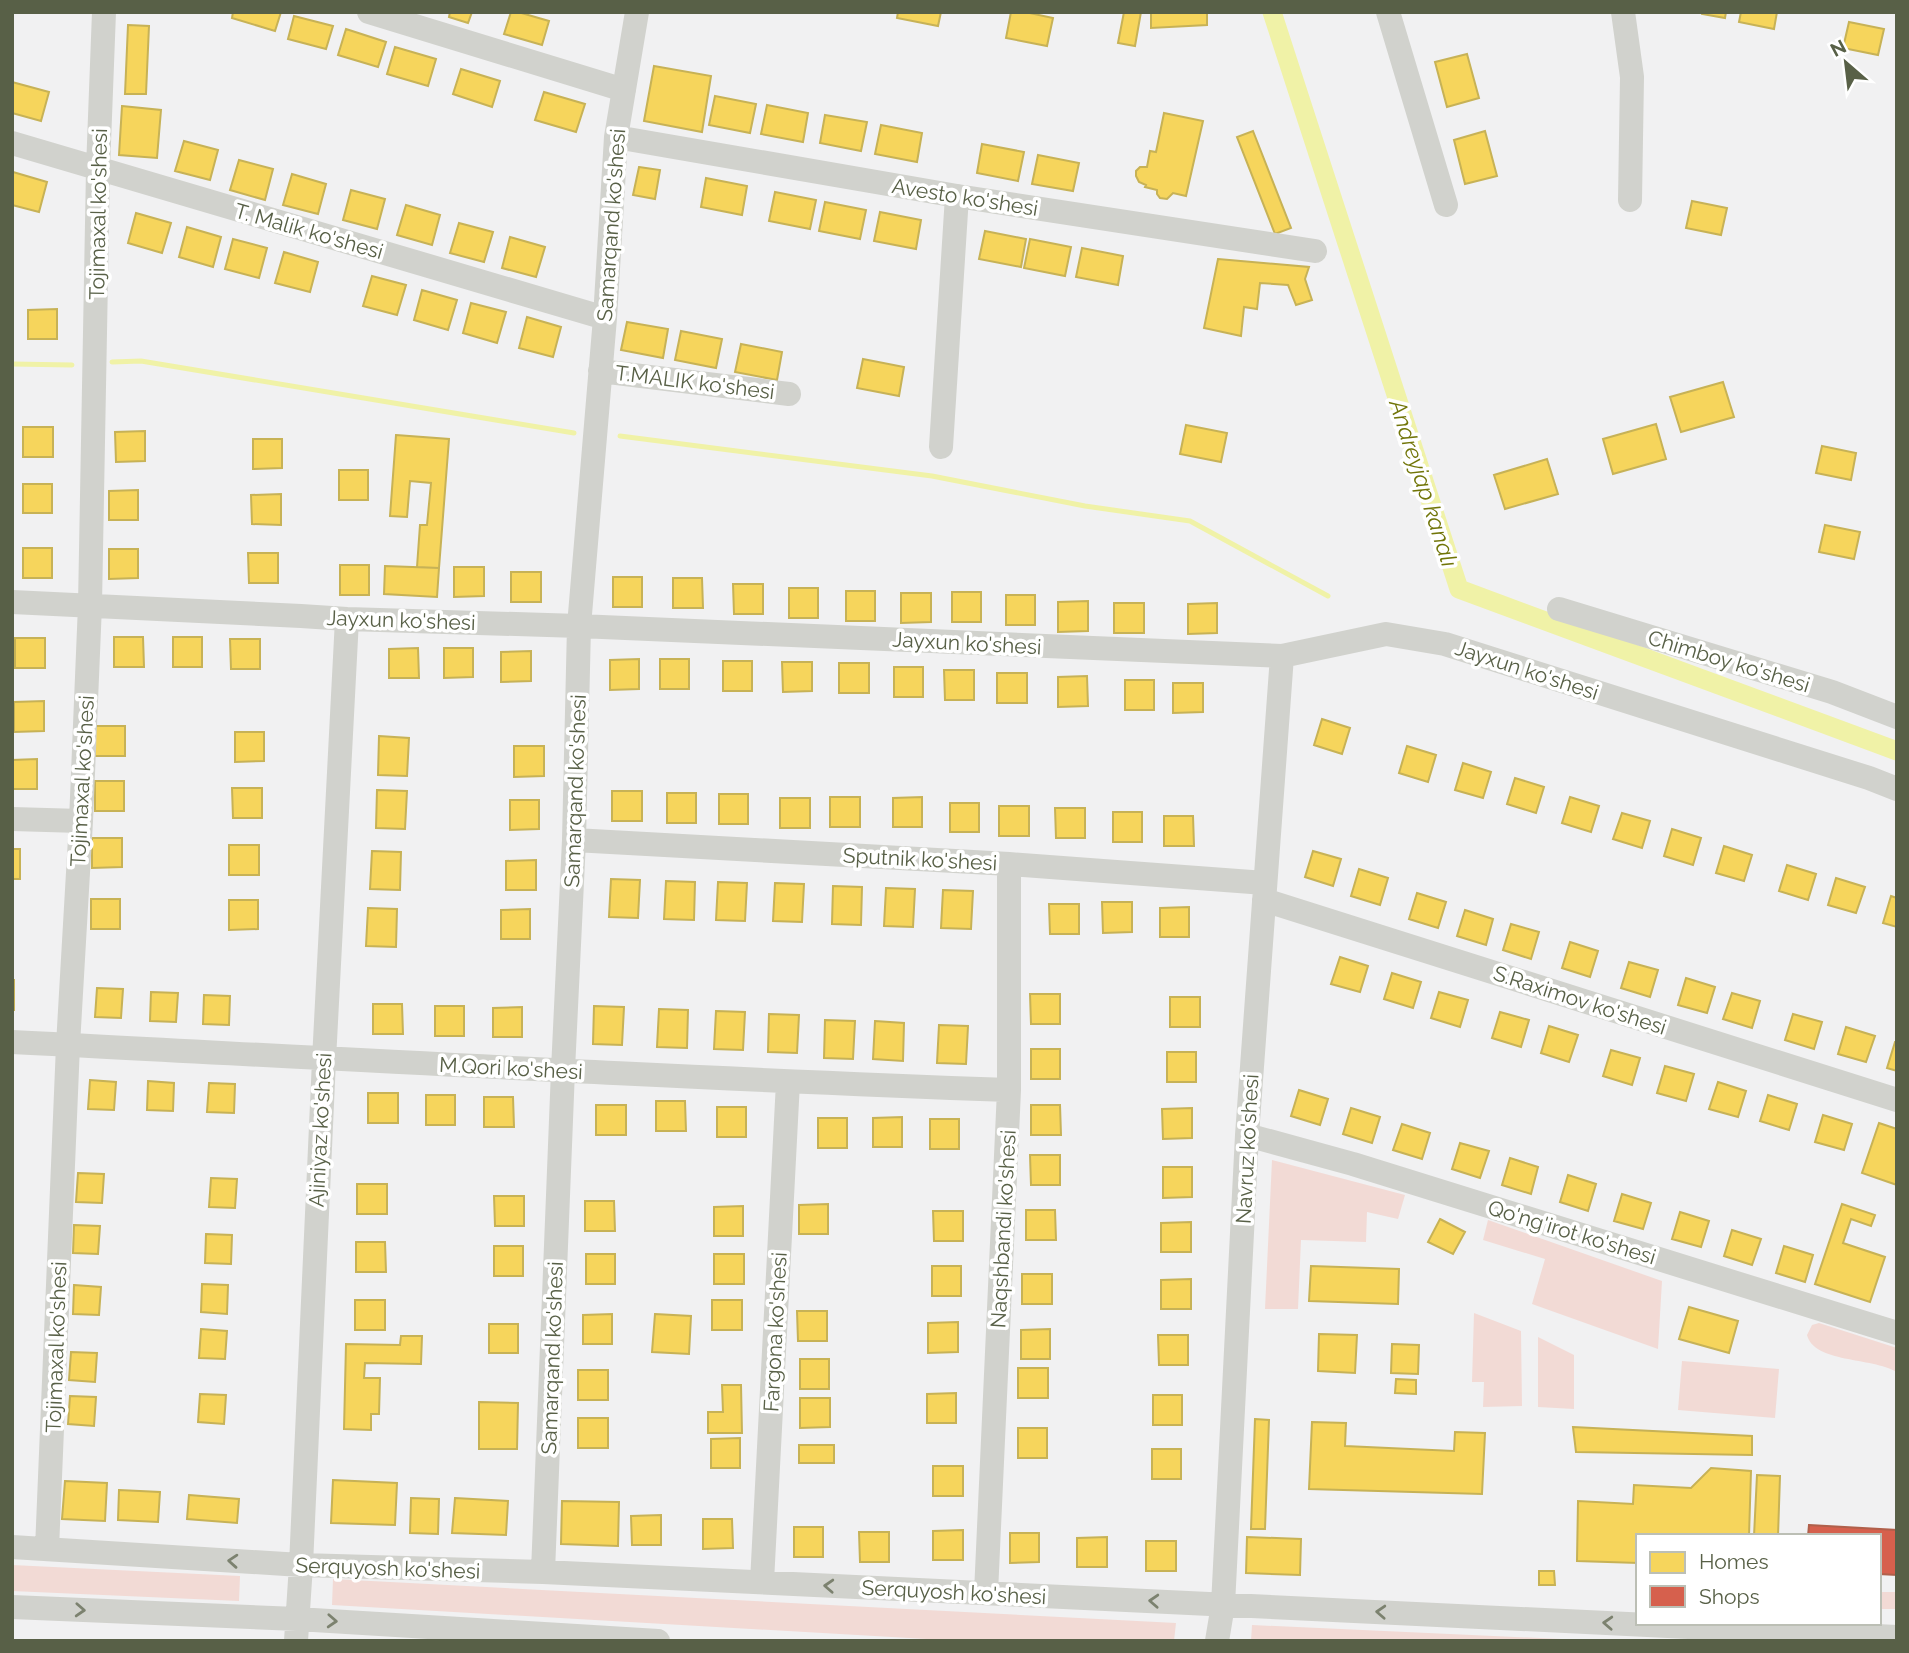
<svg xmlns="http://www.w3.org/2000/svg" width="1909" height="1653" viewBox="0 0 1909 1653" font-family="Raleway,sans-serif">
<rect width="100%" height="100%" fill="#f1f1f2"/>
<path fill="#f2dad5" d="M1272,1160L1405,1195L1398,1219L1367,1212L1366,1242L1301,1240L1298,1309H1265Z
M1488,1220L1662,1281L1658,1349L1532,1304L1545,1259L1483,1240Z
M1474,1313L1521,1331L1522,1406L1483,1407L1484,1382H1472Z
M1819,1323L1897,1348V1372C1871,1357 1814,1363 1807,1335L1812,1325Z
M1538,1337L1574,1355V1409L1538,1407Z
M1682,1361L1779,1369L1775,1418L1678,1410Z
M12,1565L240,1576L239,1601L12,1591Z
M333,1579L1176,1623L1174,1641H961L332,1605Z
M1879,1592H1897V1609H1879Z
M1252,1625L1604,1641H1251Z"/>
<path fill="#f6d55c" stroke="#c7b256" stroke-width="2" d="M233,12H281L275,31L232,18Z
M450,12H472L468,23L449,17Z
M511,12H518L549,21L542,45L504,34Z
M898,12H941L938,26L897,18Z
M1011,12H1025L1053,18L1047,46L1006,38Z
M1124,12H1141L1135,46L1118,43Z
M1151,12H1207V25L1151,28Z
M1702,12H1726L1725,18L1702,14Z
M1741,12H1777L1774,29L1739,22Z
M294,16L333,26L326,49L288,39Z
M1849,22L1884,29L1878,55L1843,48Z
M128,25L149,26L146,94H125Z
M346,29L386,42L378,67L338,55Z
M395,47L436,59L428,86L387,74Z
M1467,54L1479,98L1447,107L1435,62Z
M654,66L711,76L702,132L644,121Z
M461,69L500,81L492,107L453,94Z
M12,82L49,92L41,121L12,113Z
M544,92L585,104L576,132L535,120Z
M715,96L756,104L750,133L709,125Z
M767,105L808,113L803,142L761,134Z
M122,106L161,110L157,158L119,155Z
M1164,113L1203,121L1186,196L1173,193L1167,199L1160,198L1157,194V190L1145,187L1146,185L1139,182L1136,176V171L1140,167H1147L1150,151L1156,152Z
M825,115L867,122L861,151L820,143Z
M881,125L922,133L917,162L875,154Z
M1253,131L1291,228L1275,234L1237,137Z
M1485,131L1497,176L1465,184L1454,140Z
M184,141L218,150L210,180L175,171Z
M982,144L1024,152L1018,181L977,173Z
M1038,155L1079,163L1073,191L1032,184Z
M239,160L273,169L265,200L230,190Z
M639,167L660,170L655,199L633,195Z
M13,172L47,182L39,212L12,205Z
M292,174L326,184L318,214L283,205Z
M706,178L747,186L742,215L701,207Z
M351,190L385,199L377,229L343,220Z
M775,192L816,200L810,229L769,221Z
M1692,201L1727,208L1721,235L1686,228Z
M825,202L866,210L860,239L819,231Z
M406,205L440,215L432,245L397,235Z
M880,212L921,220L916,249L874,241Z
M136,213L171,223L162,253L128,243Z
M459,223L493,232L484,262L450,253Z
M187,227L221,237L213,267L179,257Z
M985,231L1026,239L1021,267L979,259Z
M510,237L545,247L536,277L502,268Z
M233,239L267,248L259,278L225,269Z
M1030,239L1071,247L1065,276L1024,268Z
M1082,248L1123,256L1118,285L1076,277Z
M284,252L318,262L310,292L275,283Z
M1218,259L1309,267L1305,279L1312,300L1296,305L1288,285L1260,283L1257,309L1244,307L1241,336L1204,328Z
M372,276L406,285L397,315L363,306Z
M422,290L457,300L448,330L414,320Z
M471,303L506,312L497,343L463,333Z
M57,309V339H28V310Z
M527,317L561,327L553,357L519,348Z
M627,322L668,329L663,358L621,350Z
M681,331L722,339L716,368L675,360Z
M741,344L782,352L777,380L735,372Z
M863,359L904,367L899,396L857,388Z
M1723,382L1734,417L1681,432L1670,397Z
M1656,424L1666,459L1613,474L1603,439Z
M1186,425L1227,433L1221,462L1180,454Z
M23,427H53V457H23Z
M145,431V461L116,462L115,432Z
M396,435L449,439L439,568L417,567L420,525H427L431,483L410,481L407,517L390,516Z
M253,439H282V468L253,469Z
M1822,446L1856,453L1851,480L1816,473Z
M1547,459L1558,494L1505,509L1494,475Z
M339,470H368V500H339Z
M23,484H52V513H23Z
M138,490V520H109V491Z
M281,494V525L252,524L251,495Z
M1825,525L1860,532L1854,559L1819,552Z
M23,548H52V578H23Z
M109,549H138V578L109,579Z
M248,553H278V583H249Z
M340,565H369V595H340Z
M385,566L439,568L437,597L384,594Z
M454,567H484V596L454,597Z
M511,572H541V602H511Z
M613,577H642V607H613Z
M673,578H702L703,608H673Z
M733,584H763V614H734Z
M789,588H818V618H789Z
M846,591H875V621H846Z
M952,592H981V622H952Z
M901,593H931V622L901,623Z
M1006,595H1035V625H1006Z
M1088,601V631L1058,632V602Z
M1114,603H1144V633H1114Z
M1217,603V633L1188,634V604Z
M114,637H143L144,667H114Z
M173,637H202V667H173Z
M15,638H45V668H15Z
M230,639H260V669H231Z
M418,648L419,678H389V649Z
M444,648H473V677L444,678Z
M531,651V681L501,682V652Z
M639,659V689L610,690V660Z
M660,659H689V689H660Z
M723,661H752V691H723Z
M782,662H812V691L783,692Z
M839,663H869V693H839Z
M894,667H923V697H894Z
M944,670H974V700H945Z
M997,673H1027V703H997Z
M1087,676L1088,706L1058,707V677Z
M1125,680H1154V710H1125Z
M1173,683H1203V712L1173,713Z
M44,701V731L14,732V702Z
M1322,719L1350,728L1342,754L1314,745Z
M95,726H125V756H95Z
M235,732H264V761L235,762Z
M379,736L409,738L407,776L378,775Z
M514,746H544V776L514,777Z
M1407,746L1436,755L1428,782L1399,773Z
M37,759V789H12V760Z
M1463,763L1491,772L1483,798L1455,790Z
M1515,778L1544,787L1536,813L1507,804Z
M95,781H124V811H95Z
M232,788H262V818H233Z
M377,790L407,791L405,829L376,828Z
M612,791H642V821H612Z
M667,793H696V823H667Z
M719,794H748V824H719Z
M830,797H860V827H830Z
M922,797V827H893V798Z
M1570,797L1599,806L1591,832L1562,823Z
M780,798H810V828H780Z
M510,800H539V829L510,830Z
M950,803H979V832H950Z
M999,806H1029V836H999Z
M1055,808H1085V838H1056Z
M1113,812H1142V842H1113Z
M1622,813L1650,821L1642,848L1613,839Z
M1164,816H1193L1194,846H1164Z
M1672,829L1701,838L1693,865L1664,856Z
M92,838H122V867L92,868Z
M229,845H259V875H229Z
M1724,846L1752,855L1744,881L1716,873Z
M12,849H20V879H12Z
M372,851L401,852L400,890L370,889Z
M1313,851L1341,859L1333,886L1305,877Z
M536,860V890H506V861Z
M1787,865L1816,874L1808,900L1779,891Z
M1359,869L1388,878L1380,905L1351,896Z
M1836,878L1865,887L1856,913L1828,905Z
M611,879L640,880L638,918L609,917Z
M666,881L695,882L694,920L664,919Z
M718,882L747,883L745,921L716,920Z
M775,883L804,884L802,922L773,921Z
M833,886L862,887L861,925L832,924Z
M886,888L915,889L913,927L884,926Z
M943,890L973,891L971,929L941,928Z
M1417,893L1446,902L1438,928L1409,919Z
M1891,896L1897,898V927L1883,923Z
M91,899H120V929H91Z
M229,900H258V929L229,930Z
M1102,902H1132V932L1103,933Z
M1049,904H1079V934H1050Z
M1189,907V937H1160V908Z
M368,908L397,909L396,947L366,946Z
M530,909V939H501V910Z
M1465,910L1493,919L1486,945L1457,936Z
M1511,924L1539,932L1531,959L1503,950Z
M1570,942L1598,951L1590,977L1562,968Z
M1340,957L1368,966L1360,992L1331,984Z
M1629,962L1658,970L1650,997L1621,988Z
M1392,973L1421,982L1413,1008L1384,999Z
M1686,978L1715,987L1707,1013L1678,1005Z
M12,980H14V1010H12Z
M97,988L123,989L121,1018L95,1017Z
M151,992L178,993L176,1022L150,1021Z
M1439,992L1468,1000L1460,1027L1431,1018Z
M1732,993L1760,1001L1752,1028L1723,1019Z
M1030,994H1060V1024H1031Z
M204,995L230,996L229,1025L203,1024Z
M1170,997H1200V1027H1170Z
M373,1004H402L403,1034H373Z
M435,1006H464V1036H435Z
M594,1006L624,1007L622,1045L593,1044Z
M522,1007V1037H493V1008Z
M659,1009L688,1010L687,1048L657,1047Z
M716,1011L745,1012L743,1050L714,1049Z
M1500,1012L1529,1020L1521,1047L1492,1038Z
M769,1014L799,1015L797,1053L768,1052Z
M1793,1014L1822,1022L1814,1049L1785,1040Z
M825,1020L855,1021L853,1059L824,1058Z
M875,1021L904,1023L903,1061L873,1059Z
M939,1025L968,1026L966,1064L937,1063Z
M1549,1026L1578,1035L1569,1062L1541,1053Z
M1846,1027L1875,1036L1866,1062L1838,1054Z
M1895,1042H1897V1071L1887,1068Z
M1031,1049H1060V1079H1031Z
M1611,1050L1640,1058L1632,1085L1603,1076Z
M1167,1052H1196V1082H1167Z
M1665,1066L1694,1074L1686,1101L1657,1093Z
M90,1080L116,1082L114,1110L88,1109Z
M148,1081L174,1083L173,1111L147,1110Z
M1718,1082L1746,1091L1738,1117L1709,1109Z
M209,1083L235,1084L234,1113L207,1112Z
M1299,1090L1328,1099L1320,1125L1291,1116Z
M368,1093H398V1123H368Z
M426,1095H455V1125H426Z
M1768,1095L1797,1104L1789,1130L1760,1121Z
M484,1097H513L514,1127H484Z
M656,1101H685L686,1131H656Z
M596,1105H626V1135H596Z
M1031,1105H1060L1061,1135H1031Z
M717,1107H746V1137H717Z
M1192,1108V1138L1163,1139L1162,1109Z
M1351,1108L1380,1117L1372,1143L1343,1134Z
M1823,1115L1852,1124L1844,1150L1815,1142Z
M902,1117V1147H873V1118Z
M818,1118H847V1148H818Z
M930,1119H959V1149H930Z
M1879,1123L1897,1129V1185L1862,1173Z
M1402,1124L1430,1133L1422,1159L1393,1150Z
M1460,1143L1489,1151L1480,1178L1452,1169Z
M1030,1155H1060V1185H1031Z
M1510,1158L1538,1167L1531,1194L1502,1185Z
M1163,1167H1192V1197L1163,1198Z
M78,1173L104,1174L102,1203L76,1202Z
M1568,1175L1596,1184L1588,1211L1560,1202Z
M211,1178L237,1179L235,1208L209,1207Z
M357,1184H387V1214H357Z
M1622,1194L1651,1203L1643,1229L1614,1221Z
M494,1196H524V1226H495Z
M585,1201H614L615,1231H585Z
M828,1204V1234H799V1205Z
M1842,1204L1875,1215L1871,1226L1851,1219L1843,1243L1885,1257L1870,1302L1815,1284Z
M743,1206V1236H714V1207Z
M1026,1210H1055L1056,1240H1026Z
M933,1211H963V1241H934Z
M1680,1212L1709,1221L1701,1247L1672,1239Z
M1440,1219L1465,1232L1453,1254L1428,1242Z
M1191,1222V1252H1161V1223Z
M74,1225L100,1226L98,1254L73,1253Z
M1732,1230L1761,1239L1752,1265L1724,1256Z
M206,1234L232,1235L231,1264L205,1263Z
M356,1242H385L386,1272H356Z
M494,1246H523V1276H494Z
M1784,1246L1813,1255L1805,1282L1776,1273Z
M586,1254H615V1284H586Z
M714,1254H744V1284H714Z
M932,1266H961V1296H932Z
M1311,1266L1399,1269L1398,1304L1309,1301Z
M1022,1274H1052V1304H1022Z
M1191,1279V1309H1161V1280Z
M202,1284L228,1285L227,1314L201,1312Z
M74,1285L101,1287L99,1315L73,1314Z
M355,1300H385V1330H355Z
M712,1300H742V1330H712Z
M1689,1307L1738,1321L1729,1353L1679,1339Z
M797,1311H827V1341H798Z
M612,1314V1344H583V1315Z
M655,1314L691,1316L689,1354L652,1352Z
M958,1322V1352L928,1353V1323Z
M489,1324H518V1353H489Z
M201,1329L227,1331L225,1359L199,1358Z
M1050,1329V1359H1021V1330Z
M1319,1334L1357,1335L1355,1373L1318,1371Z
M1158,1335H1188V1365H1159Z
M401,1336H422L421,1364L365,1363L364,1378H380L379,1414H371V1430L344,1429L346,1344L400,1345Z
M1392,1344L1419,1345L1418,1374L1391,1373Z
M71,1352L97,1353L95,1382L69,1380Z
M800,1359H829V1389H800Z
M1018,1368H1048V1398H1018Z
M578,1370H608V1400H578Z
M1396,1379L1416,1380V1394L1395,1393Z
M722,1385H741L742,1433H708V1412H723Z
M956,1393V1423H927V1394Z
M200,1394L226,1395L224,1424L198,1422Z
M1153,1395H1182V1425H1153Z
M70,1396L96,1397L94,1426L68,1424Z
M800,1398H830V1427L800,1428Z
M479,1402L518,1403L517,1449H479Z
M578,1418H608V1448H578Z
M1255,1419L1269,1420L1265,1529H1251Z
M1312,1422L1346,1423L1345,1446L1454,1451L1455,1432L1485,1433L1482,1494L1309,1489Z
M1573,1427L1752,1436V1455L1576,1452Z
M1018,1428H1047V1458H1018Z
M740,1438V1468H711V1439Z
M799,1445H834V1463H799Z
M1152,1449H1181V1479H1152Z
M933,1466H963V1496H933Z
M1711,1468L1751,1471L1749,1536H1638V1563L1577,1561L1578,1501L1633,1504L1634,1485L1691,1488Z
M1757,1475L1780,1476L1778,1536H1754Z
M333,1480L397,1483L395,1525L331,1523Z
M65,1481L107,1483L105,1521L62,1519Z
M119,1490L160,1492L158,1522L118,1520Z
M189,1495L239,1499L237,1523L187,1519Z
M411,1498L439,1499L438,1534L410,1533Z
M455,1498L508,1501L506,1535L452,1533Z
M562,1501L619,1502L618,1546L561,1544Z
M661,1515V1545H632L631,1516Z
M703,1519H732L733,1548L703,1549Z
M794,1527H823V1557H794Z
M963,1530V1560H933V1531Z
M859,1532H889V1562H860Z
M1010,1533H1039V1562L1010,1563Z
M1107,1537V1567H1077V1538Z
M1247,1537L1301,1539L1300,1575L1246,1573Z
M1146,1541H1176V1571H1146Z
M1539,1571H1554L1555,1585H1539Z"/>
<path fill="#d6604d" stroke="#b0604b" stroke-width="2" d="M1809,1525L1897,1530V1575L1879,1574V1536H1808Z"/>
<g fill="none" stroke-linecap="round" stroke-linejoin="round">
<path stroke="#f0f2a7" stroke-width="5" d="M112,362L141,361L574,433
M12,364L72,365
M620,436L932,476L1085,506L1190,521L1328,596"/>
<path stroke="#f0f2a7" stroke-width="19" d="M1272,12L1459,589L1897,751"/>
<path stroke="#d1d2cd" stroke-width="24" d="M369,12L624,90
M1388,12L1446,205
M1623,12L1632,77L1630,200
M616,137L957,196L1315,251
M12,143L605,318
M600,371L789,394
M941,447L957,196
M12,602L301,616L347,619L579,626L1282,656L1386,634L1445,644L1869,778L1897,789
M1559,609L1832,692L1897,717
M12,819L81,821
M574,840L1009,864L1265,883
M1264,900L1897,1100
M12,1042C344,1059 677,1078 1009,1090
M1247,1135L1353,1164L1897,1333
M12,1547L301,1565L543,1572L1897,1637
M47,1549L68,1045L81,821L90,605L98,169L104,12
M543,1572L563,1070L574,840L579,626L605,318L616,137L637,12
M762,1582L788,1082
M986,1593L1009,1090V864
M12,1607L297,1619L658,1641
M296,1641L301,1565L324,1060L347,619
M1217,1641L1223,1605L1247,1135L1282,656"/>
</g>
<defs><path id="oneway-chevron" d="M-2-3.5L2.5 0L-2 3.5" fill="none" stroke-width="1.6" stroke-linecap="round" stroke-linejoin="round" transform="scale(1.75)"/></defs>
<g stroke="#7c826f">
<use href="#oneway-chevron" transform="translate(233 1561) rotate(-176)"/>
<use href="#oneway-chevron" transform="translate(829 1586) rotate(-177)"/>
<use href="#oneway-chevron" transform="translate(1154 1601) rotate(-177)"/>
<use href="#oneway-chevron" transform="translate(80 1610) rotate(3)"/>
<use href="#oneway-chevron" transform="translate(1381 1612) rotate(-177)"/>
<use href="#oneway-chevron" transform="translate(332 1621) rotate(3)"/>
<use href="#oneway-chevron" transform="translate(1608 1623) rotate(-177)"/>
</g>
<g text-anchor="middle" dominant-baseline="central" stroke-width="7" stroke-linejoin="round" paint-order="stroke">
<g font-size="21" fill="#586047" stroke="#fff">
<text transform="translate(965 197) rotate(9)">Avesto ko'shesi</text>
<text transform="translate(98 214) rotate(-89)">Tojimaxal ko'shesi</text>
<text transform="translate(611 225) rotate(-86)">Samarqand ko'shesi</text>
<text transform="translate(309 231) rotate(16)">T. Malik ko'shesi</text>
<text transform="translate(695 382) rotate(7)">T.MALIK ko'shesi</text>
<text transform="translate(401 620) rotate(2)">Jayxun ko'shesi</text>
<text transform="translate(967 643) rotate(3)">Jayxun ko'shesi</text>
<text transform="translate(1729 661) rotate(17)">Chimboy ko'shesi</text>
<text transform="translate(1527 670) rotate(18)">Jayxun ko'shesi</text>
<text transform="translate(82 781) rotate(-87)">Tojimaxal ko'shesi</text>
<text transform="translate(575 791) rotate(-88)">Samarqand ko'shesi</text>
<text transform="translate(920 859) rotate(3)">Sputnik ko'shesi</text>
<text transform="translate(1580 1000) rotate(18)">S.Raximov ko'shesi</text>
<text transform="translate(511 1068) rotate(3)">M.Qori ko'shesi</text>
<text transform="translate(320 1130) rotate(-87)">Ajiniyaz ko'shesi</text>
<text transform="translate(1247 1149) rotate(-87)">Navruz ko'shesi</text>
<text transform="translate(1003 1229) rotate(-87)">Naqshbandi ko'shesi</text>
<text transform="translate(1572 1232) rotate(17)">Qo'ng'irot ko'shesi</text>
<text transform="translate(775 1332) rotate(-87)">Fargona ko'shesi</text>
<text transform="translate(56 1347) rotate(-88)">Tojimaxal ko'shesi</text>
<text transform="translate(552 1358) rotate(-88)">Samarqand ko'shesi</text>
<text transform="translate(388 1568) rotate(2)">Serquyosh ko'shesi</text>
<text transform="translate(954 1592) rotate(3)">Serquyosh ko'shesi</text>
</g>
<g font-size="23" font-style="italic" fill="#717508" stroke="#fff">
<text transform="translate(1424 483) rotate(72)">Andreyjap kanalı</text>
</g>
</g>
<rect width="1909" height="1653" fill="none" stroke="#586047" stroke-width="28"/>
<rect x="1636" y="1534" width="245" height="91" fill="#ffffff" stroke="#bcbfb5" stroke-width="2"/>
<rect x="1650" y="1552" width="35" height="21" fill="#f6d55c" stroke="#bcbfb5" stroke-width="2"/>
<text x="1699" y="1569" font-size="21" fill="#586047">Homes</text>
<rect x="1650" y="1586" width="35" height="21" fill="#d6604d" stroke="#bcbfb5" stroke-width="2"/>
<text x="1699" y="1604" font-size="21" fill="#586047">Shops</text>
<g transform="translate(1846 63) rotate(332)" stroke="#ffffff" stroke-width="5" paint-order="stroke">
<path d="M0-5L12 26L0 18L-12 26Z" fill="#586047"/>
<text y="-10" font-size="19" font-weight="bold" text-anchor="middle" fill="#586047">N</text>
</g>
</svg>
